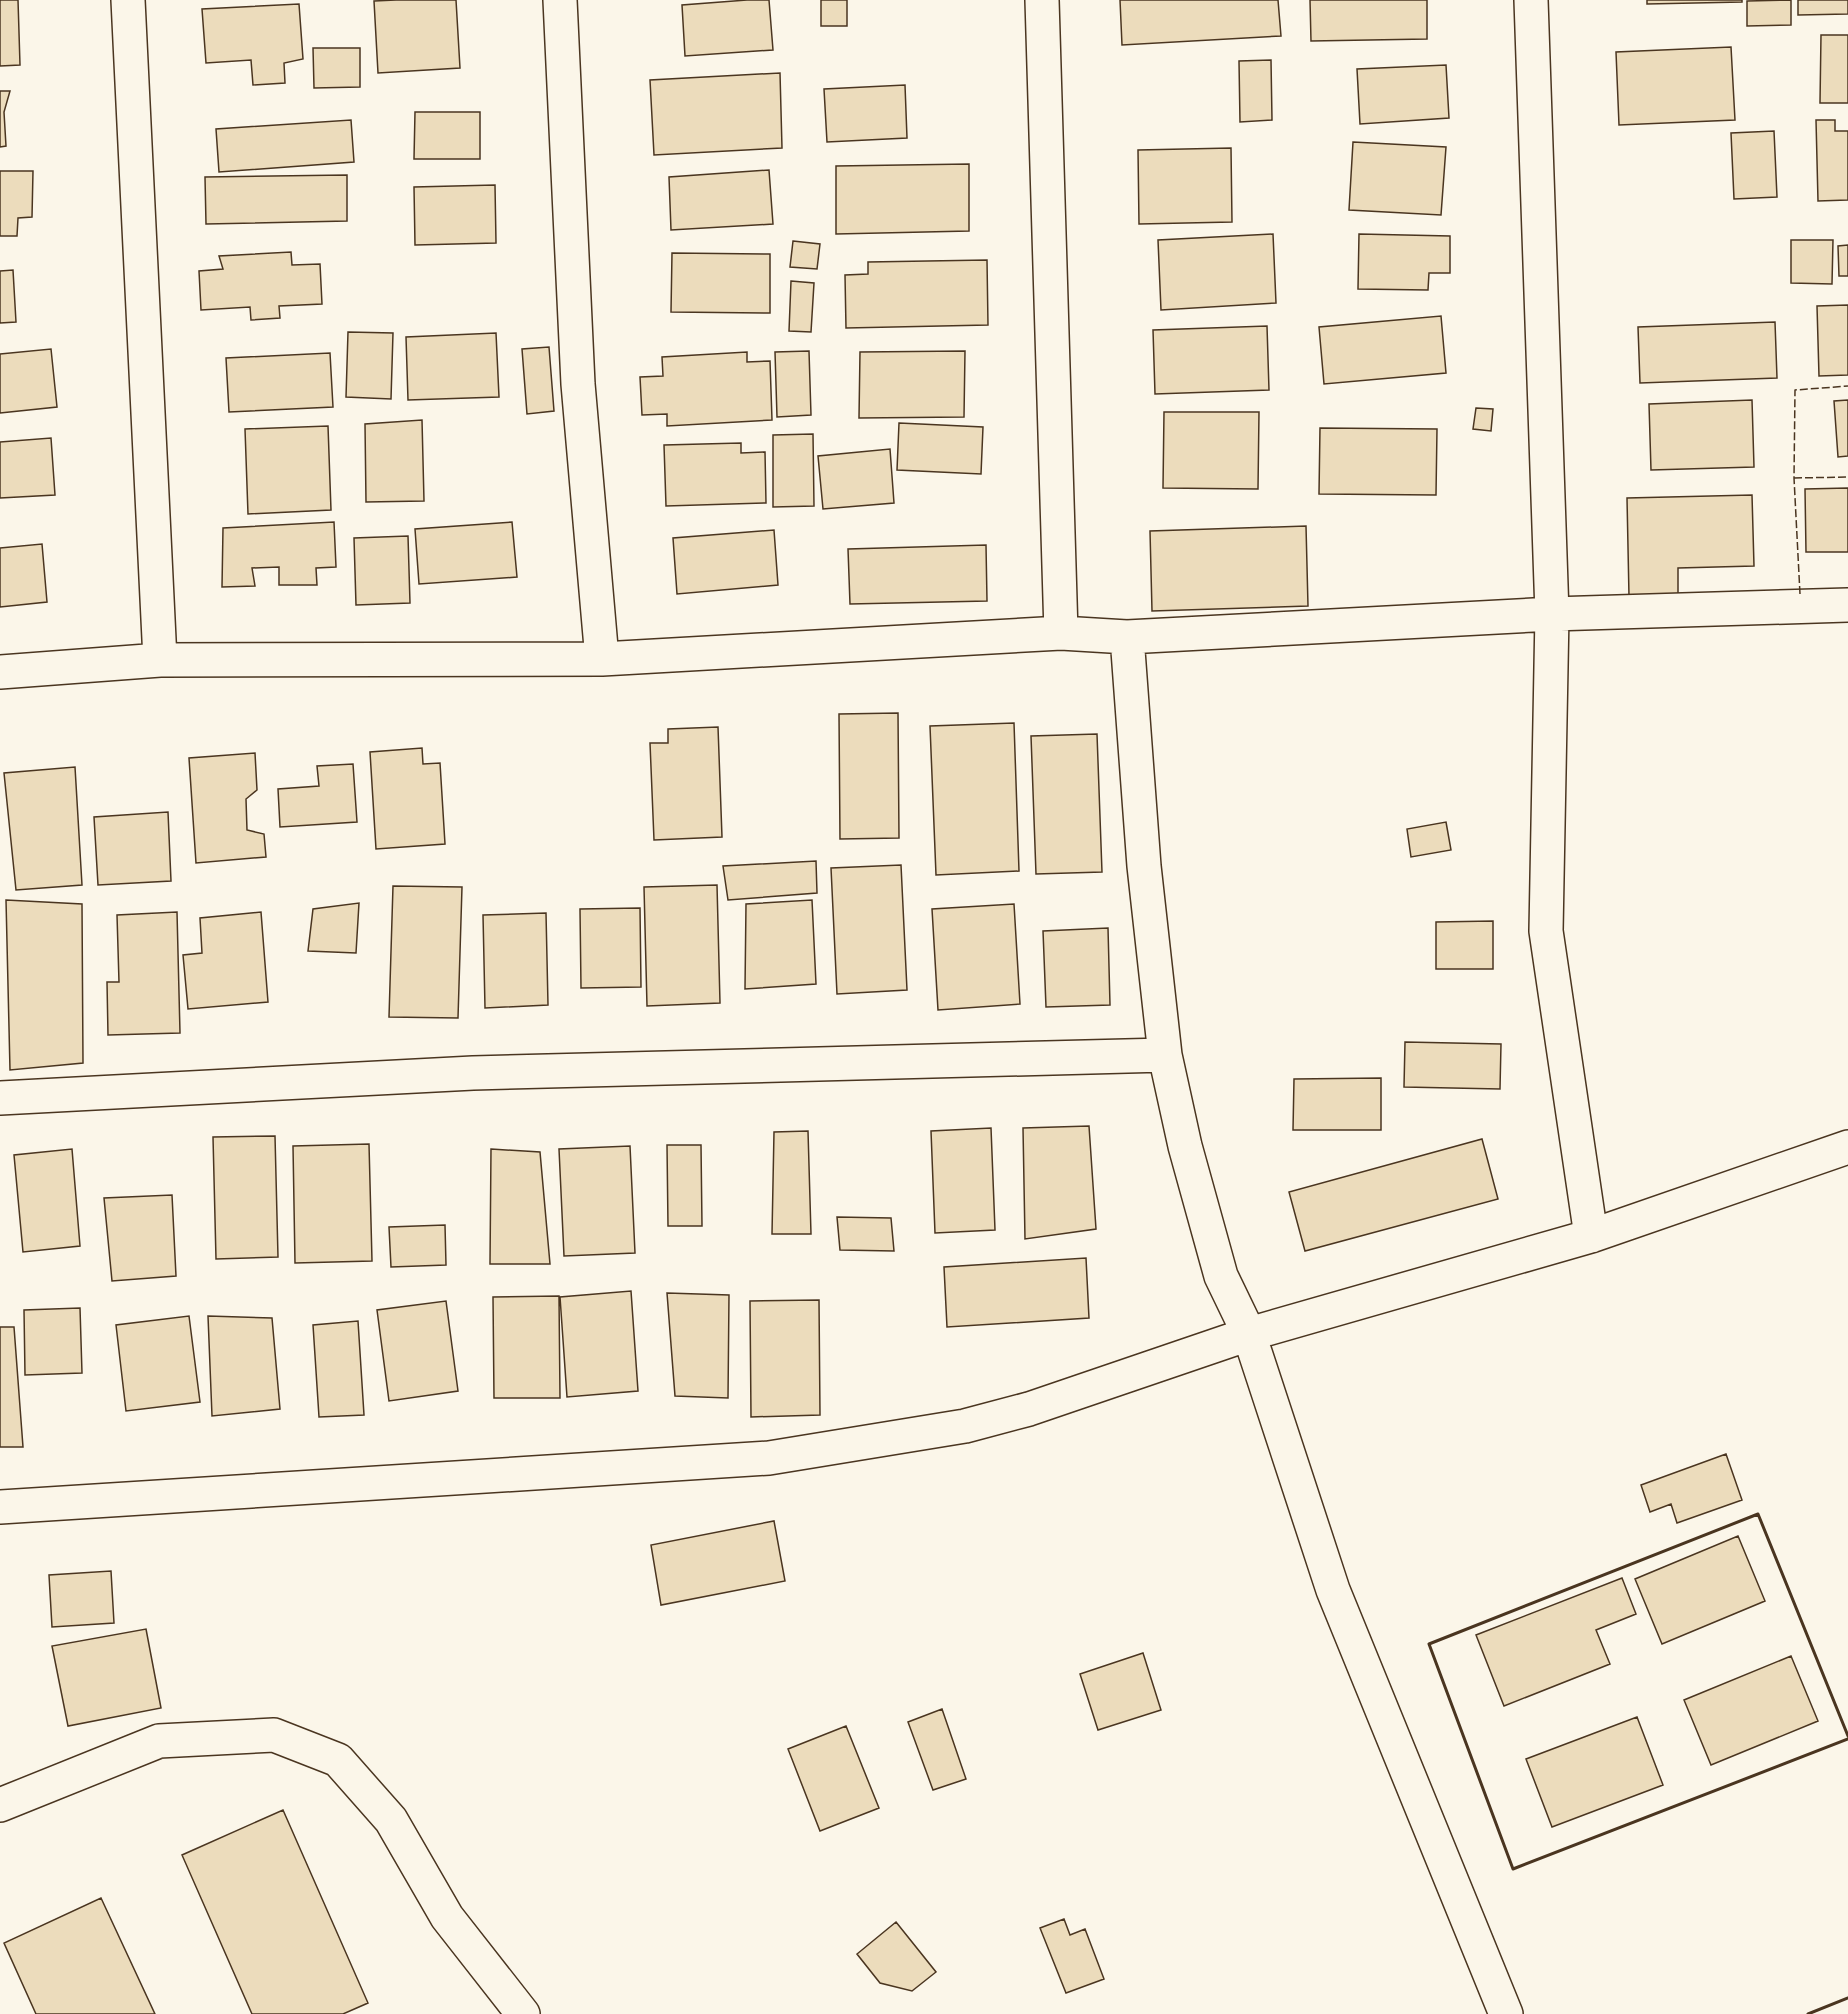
<svg xmlns="http://www.w3.org/2000/svg" width="1848" height="2014" viewBox="0 0 1848 2014" font-family="Jost,sans-serif">
<rect width="100%" height="100%" fill="#fbf6e9"/>
<path fill="#ecdcbc" stroke="#4a3520" stroke-width="1.5" d="M0,0H18L20,65L0,66Z
M396,0H456L460,68L378,73L374,1Z
M747,0H769L773,50L685,56L682,5Z
M821,0H847V26H821Z
M1120,0H1278L1281,36L1122,45Z
M1310,0H1427V39L1311,41Z
M1647,0H1742V2L1647,4Z
M1791,0V25L1747,26V1Z
M1798,0H1848V14L1798,15Z
M299,4L303,59L284,63L285,83L253,85L251,60L206,63L202,9Z
M1821,35H1848V103H1820Z
M1731,47L1735,120L1619,125L1616,52Z
M313,48H360V87L314,88Z
M1271,60L1272,120L1240,122L1239,61Z
M1446,65L1449,118L1360,124L1357,69Z
M780,73L782,148L654,155L650,80Z
M905,85L907,138L827,142L824,89Z
M0,91H10L4,112L6,146L0,147Z
M415,112H480V159H414Z
M351,120L354,162L219,172L216,129Z
M1816,120H1835V131H1848V200L1818,201Z
M1774,131L1777,197L1734,199L1731,133Z
M1353,142L1446,147L1441,215L1349,210Z
M1231,148L1232,222L1139,224L1138,150Z
M969,164V231L836,234V166Z
M769,170L773,224L671,230L669,177Z
M0,171H33L32,217L18,218L17,236H0Z
M347,175V221L206,224L205,177Z
M495,185L496,243L415,245L414,187Z
M1273,234L1276,303L1161,310L1158,240Z
M1359,234L1450,236V273H1429L1428,290L1358,289Z
M1791,240H1833L1832,284L1791,283Z
M793,241L820,244L817,269L790,267Z
M1848,245V276H1839L1838,246Z
M291,252L292,265L320,264L322,304L279,306L280,318L251,320L250,307L201,310L199,271L223,269L219,256Z
M672,253L770,254V313L671,312Z
M987,260L988,325L846,328L845,275L868,274V262Z
M13,270L16,322L0,323V271Z
M791,281L814,283L811,332L789,331Z
M1848,305V375L1819,376L1817,306Z
M1441,316L1446,373L1324,384L1319,327Z
M1775,322L1777,378L1640,383L1638,327Z
M1267,326L1269,390L1155,394L1153,330Z
M348,332L393,333L391,399L346,397Z
M496,333L499,397L408,400L406,337Z
M549,347L554,411L527,414L522,349Z
M51,349L57,407L0,413V354Z
M809,351L811,415L777,417L775,352Z
M965,351L964,417L859,418L860,352Z
M747,352V362L770,361L772,420L667,426V414L642,415L640,377L663,376L662,357Z
M330,353L333,407L229,412L226,358Z
M1752,400L1754,467L1651,470L1649,404Z
M1848,400V456L1838,457L1834,401Z
M1476,408L1493,409L1491,431L1473,429Z
M1164,412H1259L1258,489L1163,488Z
M422,420L424,501L366,502L365,424Z
M899,423L983,427L981,474L897,470Z
M328,426L331,510L248,514L245,429Z
M1320,428L1437,429L1436,495L1319,494Z
M813,434L814,506L773,507V435Z
M51,438L55,495L0,498V442Z
M741,443V453L765,452L766,503L666,506L664,445Z
M890,449L894,503L823,509L818,456Z
M1848,488V552H1806L1805,489Z
M1752,495L1754,566L1678,568V595L1629,596L1627,498Z
M334,522L336,567L316,568L317,585H279V567L252,568L255,586L222,587L223,528Z
M512,522L517,577L419,584L415,529Z
M1306,526L1308,606L1152,611L1150,531Z
M774,530L778,585L677,594L673,538Z
M408,536L410,603L356,605L354,538Z
M42,544L47,602L0,607V548Z
M986,545L987,601L850,604L848,549Z
M898,713L899,838L840,839L839,714Z
M1014,723L1019,871L936,875L930,726Z
M718,727L722,837L654,840L650,743H668V729Z
M1097,734L1102,872L1036,874L1031,736Z
M422,748L423,764L440,763L445,844L376,849L370,752Z
M255,753L257,790L246,799L247,830L264,834L266,857L196,863L189,758Z
M353,764L357,822L280,827L278,789L319,786L317,766Z
M75,767L82,885L16,890L4,773Z
M168,812L171,881L98,885L94,817Z
M1446,822L1451,850L1411,857L1407,829Z
M816,861L817,893L728,900L723,866Z
M901,865L907,990L837,994L831,868Z
M717,885L720,1003L647,1006L644,887Z
M393,886L462,887L458,1018L389,1017Z
M6,900L82,904L83,1063L10,1070Z
M812,900L816,984L745,989L746,904Z
M359,903L356,953L308,951L313,909Z
M1014,904L1020,1004L938,1010L932,909Z
M640,908L641,987L581,988L580,909Z
M177,912L180,1033L108,1035L107,982H119L117,915Z
M261,912L268,1002L188,1009L183,955L202,953L200,918Z
M546,913L548,1005L485,1008L483,915Z
M1493,921V969H1436V922Z
M1108,928L1110,1005L1046,1007L1043,931Z
M1405,1042L1501,1044L1500,1089L1404,1087Z
M1381,1078V1130H1293L1294,1079Z
M1089,1126L1096,1229L1025,1239L1023,1128Z
M991,1128L995,1230L935,1233L931,1131Z
M808,1131L811,1234H772L774,1132Z
M275,1136L278,1257L216,1259L213,1137Z
M1482,1139L1498,1199L1305,1251L1289,1192Z
M369,1144L372,1261L295,1263L293,1146Z
M667,1145H701L702,1226H668Z
M630,1146L635,1253L564,1256L559,1149Z
M72,1149L80,1246L23,1252L14,1155Z
M491,1149L540,1152L550,1264H490Z
M172,1195L176,1276L112,1281L104,1198Z
M837,1217L891,1218L894,1251L840,1250Z
M445,1225L446,1265L391,1267L389,1227Z
M1086,1258L1089,1318L947,1327L944,1267Z
M631,1291L638,1391L567,1397L560,1297Z
M667,1293L729,1295L728,1398L675,1396Z
M559,1296L560,1398H494L493,1297Z
M819,1300L820,1415L751,1417L750,1301Z
M446,1301L458,1391L389,1401L377,1310Z
M80,1308L82,1373L25,1375L24,1310Z
M189,1316L200,1402L126,1411L116,1325Z
M208,1316L272,1318L280,1409L212,1416Z
M358,1321L364,1415L319,1417L313,1325Z
M0,1327H14L23,1447H0Z
M1726,1454L1742,1500L1677,1523L1671,1504L1650,1512L1641,1485Z
M774,1521L785,1581L661,1605L651,1545Z
M1738,1536L1765,1601L1662,1644L1635,1579Z
M111,1571L114,1623L52,1627L49,1575Z
M1622,1578L1636,1614L1596,1630L1610,1664L1504,1706L1476,1635Z
M146,1629L161,1708L68,1726L52,1646Z
M1143,1653L1161,1710L1098,1730L1080,1674Z
M1791,1656L1818,1721L1711,1765L1684,1700Z
M942,1709L966,1779L933,1790L908,1722Z
M1637,1717L1663,1785L1552,1827L1526,1759Z
M846,1726L879,1808L820,1831L788,1749Z
M283,1810L368,2003L343,2014H252L182,1855Z
M101,1898L155,2014H36L4,1943Z
M1064,1919L1070,1935L1085,1929L1104,1979L1066,1993L1040,1928Z
M896,1922L936,1972L912,1991L880,1983L857,1954Z"/>
<g fill="none" stroke-linecap="round" stroke-linejoin="round">
<g stroke="#4a3520" stroke-width="36">
<path id="street" d="M128,0L160,660
M560,0L578,384L602,659
M1042,0L1061,633
M1531,0L1552,614L1546,931L1591,1236
M1127,637L1144,866L1165,1055L1185,1146L1221,1276L1249,1334L1333,1590L1506,2014
M0,672L160,660L602,659L1061,633L1127,637L1552,614L1848,605
M0,1098L473,1073L1165,1055
M0,1507L769,1458L965,1426L1029,1409L1249,1334L1591,1236L1848,1147
M0,1805L159,1741L274,1735L338,1760L391,1820L447,1917L523,2014"/>
</g>
<use href="#street" stroke="#fbf6e9" stroke-width="33"/>
<path stroke="#4a3520" stroke-width="1.5" stroke-dasharray="8 3" stroke-linecap="butt" d="M1794,478L1848,477
M1800,594L1794,478L1795,390L1848,386"/>
<path stroke="#4a3520" stroke-width="3" d="M1848,1736L1758,1514L1429,1644L1513,1869L1848,1739
M1808,2014L1848,1998"/>
</g>
</svg>
